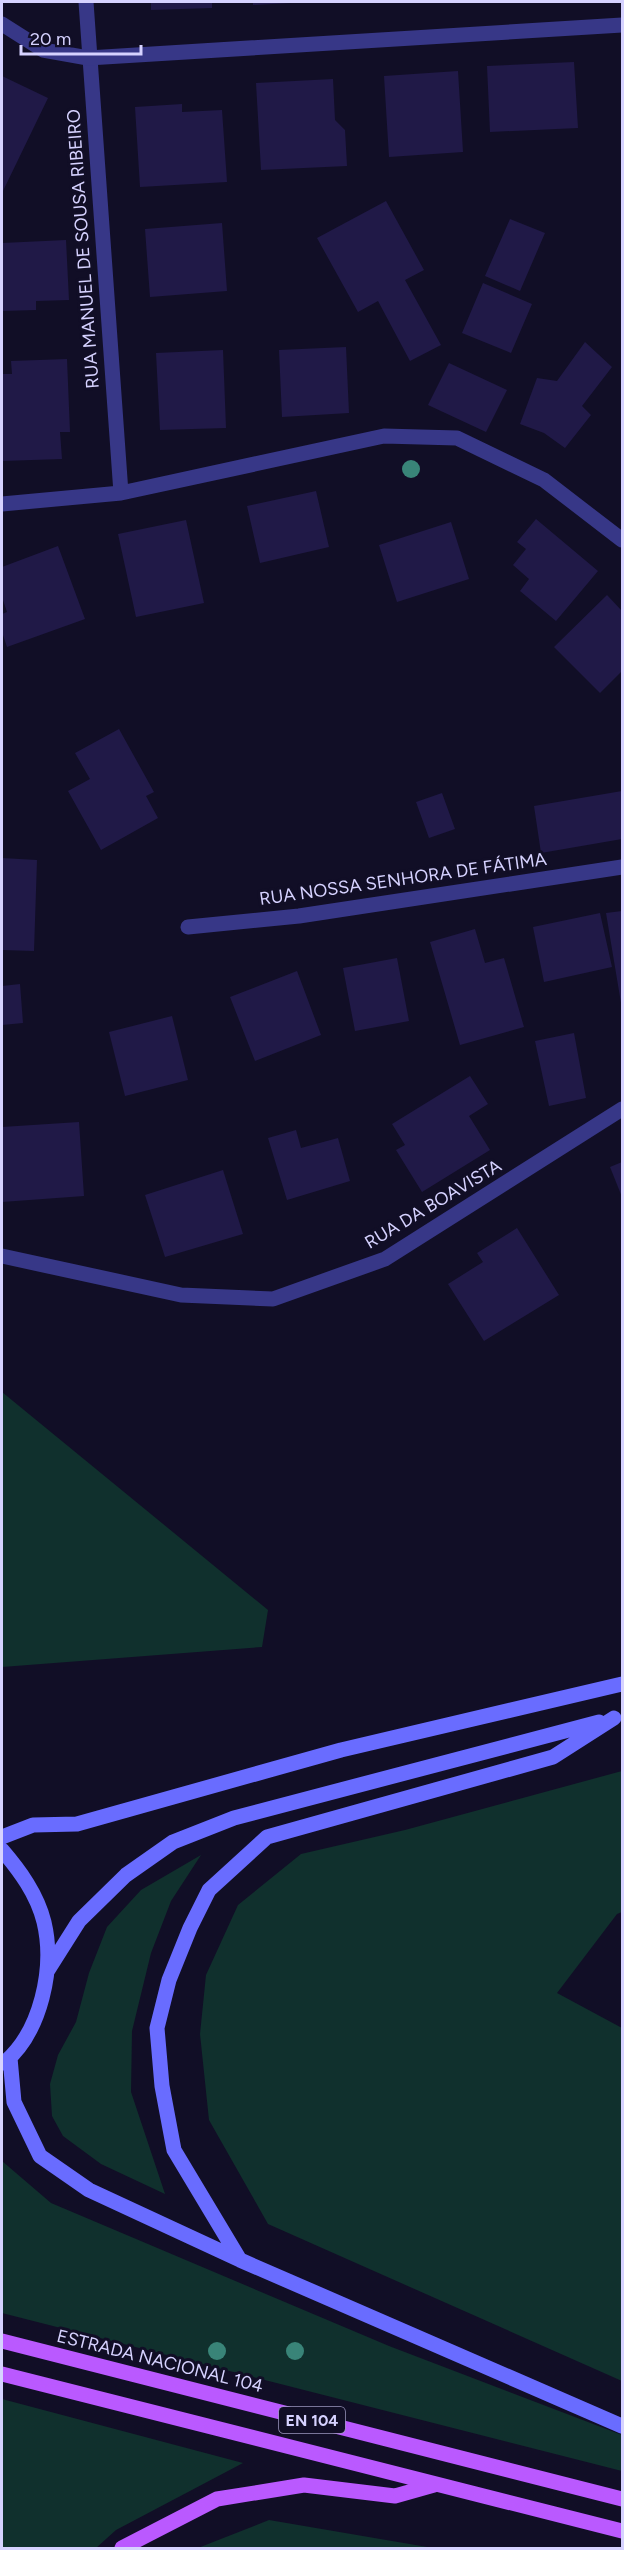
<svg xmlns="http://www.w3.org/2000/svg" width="624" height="2550" viewBox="0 0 624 2550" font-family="Figtree,sans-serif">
<rect width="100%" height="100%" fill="#110e26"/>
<path fill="#10302d" d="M2,1392L268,1610L262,1647L2,1667Z
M622,1771V1912L617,1914L557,1993L622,2028V2381L268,2224L209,2120L200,2034L206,1975L238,1905L301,1854L405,1830Z
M201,1855L171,1901L151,1953L132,2031L131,2092L165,2194L101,2164L63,2136L52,2116L50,2084L58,2055L76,2022L89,1973L107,1927L141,1890Z
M2,2161L51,2203L389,2346L622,2435V2471L2,2313Z
M2,2399L243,2463L116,2530L96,2548H2Z
M269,2520L433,2548H198Z"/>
<path fill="#201947" d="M151,2H212V8L151,10Z
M253,2H291V3L253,5Z
M574,62L578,128L490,132L487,66Z
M458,71L463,152L389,157L384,76Z
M2,76L48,98L2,193Z
M333,79L335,120L345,130L347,166L261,170L256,83Z
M182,104V112L222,110L227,182L140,187L135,107Z
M386,201L424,270L405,280L441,345L410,361L378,301L358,312L317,238Z
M510,219L545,233L520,291L485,276Z
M222,223L227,291L150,297L145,229Z
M66,240L69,300L36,301V310L2,311V243Z
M483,283L532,304L511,353L462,333Z
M585,342L612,367L582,406L591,415L565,448L544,433L520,424L537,378L557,381Z
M346,347L349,413L282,417L279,350Z
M223,350L226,428L160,430L156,353Z
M67,359L70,432H60L62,459L2,461V374H12L11,361Z
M449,363L507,390L486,432L428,405Z
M316,491L329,547L260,563L247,506Z
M536,519L598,571L556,621L520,591L529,579L513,565L526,549L517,542Z
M186,520L204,603L136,617L118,534Z
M451,522L469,579L397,602L379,545Z
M58,546L85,619L7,647L2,632V614L7,612L2,597V567Z
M607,595L622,611V671L600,693L554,647Z
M119,729L154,792L146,796L158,818L101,850L68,791L90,779L75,753Z
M622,791V839L541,853L534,806Z
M442,793L455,829L429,838L416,802Z
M2,858L37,860L34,951L2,950Z
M622,911V1003H621L606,913Z
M600,913L612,967L544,982L533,927Z
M475,929L485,963L504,958L524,1027L460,1045L430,942Z
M397,958L409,1021L355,1031L343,968Z
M297,971L321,1035L255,1061L230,997Z
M20,984L23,1023L2,1025V986Z
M172,1016L188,1080L125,1096L109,1032Z
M574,1033L586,1098L549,1106L535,1041Z
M470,1076L488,1104L469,1116L490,1150L422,1192L396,1150L405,1145L392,1124Z
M79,1122L84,1196L2,1202V1127Z
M296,1130L301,1148L338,1138L350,1181L287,1200L268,1138Z
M622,1162V1197L610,1167Z
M223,1170L243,1234L165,1257L145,1195Z
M517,1228L559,1295L484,1341L448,1284L483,1262L477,1253Z"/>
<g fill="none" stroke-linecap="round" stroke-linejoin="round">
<path stroke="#373787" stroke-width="15" d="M86,2L121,493
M2,504L121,493L384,436L457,438L544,480L622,540
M188,927L299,916L622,867
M2,1256L181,1295L273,1299L385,1259L622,1109"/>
<path stroke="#373787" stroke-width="15" d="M2,24L43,50L88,58L622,25"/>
<path stroke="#696cff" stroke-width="15" d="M2,1837L33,1825L77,1824L341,1750L622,1684
M2,1850C20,1871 37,1894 44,1922C55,1968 41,2032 4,2063
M48,1970L79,1921L126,1875L173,1842L234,1818L599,1722
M10,2058L14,2102L40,2156L89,2190L240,2260L622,2426
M240,2260L174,2150L162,2086L157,2028L169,1980L190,1928L209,1890L267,1837L553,1757L614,1718"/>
<path stroke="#ba59ff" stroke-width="15" d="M2,2341L622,2499
M2,2374L622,2531
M122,2548L217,2499L304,2485L395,2496L434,2485"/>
</g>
<g fill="#398478">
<circle cx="411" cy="469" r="9"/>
<circle cx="217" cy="2351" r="9"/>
<circle cx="295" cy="2351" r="9"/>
</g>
<g text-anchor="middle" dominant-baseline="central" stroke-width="6" stroke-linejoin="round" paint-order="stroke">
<rect fill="#110e26" stroke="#9b97be" stroke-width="1.5" x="279" y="2407" width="66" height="26" rx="4.5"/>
<g font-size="16" font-weight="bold" fill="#d6d2ff">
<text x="312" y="2420">EN 104</text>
</g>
<g font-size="18" fill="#d6d2ff" stroke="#110e26">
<text transform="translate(83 249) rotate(-94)">RUA MANUEL DE SOUSA RIBEIRO</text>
<text transform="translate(403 879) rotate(-8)">RUA NOSSA SENHORA DE FÁTIMA</text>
<text transform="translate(433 1204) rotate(-31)">RUA DA BOAVISTA</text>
<text transform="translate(160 2361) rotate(14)">ESTRADA NACIONAL 104</text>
</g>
</g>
<rect width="624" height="2550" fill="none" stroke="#d6d2ff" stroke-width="6"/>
<path d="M21 45v9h120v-9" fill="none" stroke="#d6d2ff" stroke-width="3"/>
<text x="30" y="45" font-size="18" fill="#d6d2ff" stroke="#110e26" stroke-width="4.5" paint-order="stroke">20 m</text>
</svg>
